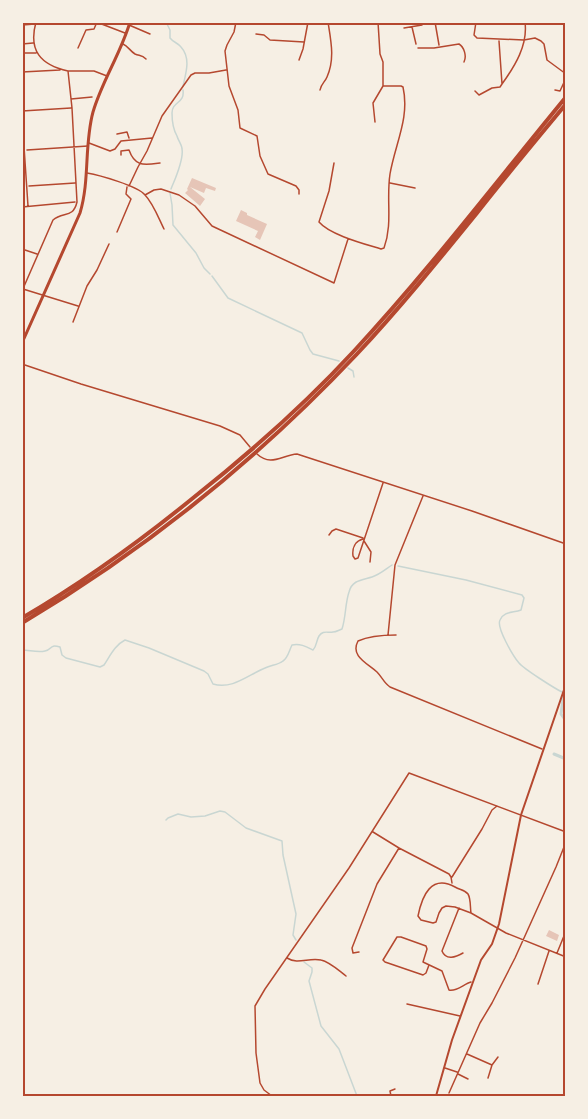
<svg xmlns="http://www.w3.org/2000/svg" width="588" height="1119" viewBox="0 0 588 1119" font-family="Montserrat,sans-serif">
<rect width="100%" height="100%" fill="#f6efe4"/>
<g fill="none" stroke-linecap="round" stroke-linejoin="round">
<path stroke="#c9d6d2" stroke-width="1.5" d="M166,22L170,30V38C173,42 178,43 181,47C191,58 186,73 183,86
M171,189C175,179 184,160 182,149C182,145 178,140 177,136C173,129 172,121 172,113C172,101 185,104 183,90
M170,193L172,205L173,225L196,253L204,268L210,274
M212,276L228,298L302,333L310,350L313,354L339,361
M348,368L353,371L354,377
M398,566L466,580L522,595L524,598L521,610C513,613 504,611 500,620C496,627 513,656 519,663C524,669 554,688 562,692
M22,650C29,650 38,653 45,651C53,649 49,644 60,647L62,655L66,658L100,667L104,665C110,656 115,645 125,640L149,648L204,671L208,674L213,684C232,690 248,675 265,668C271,665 278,665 283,661C288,658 289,651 292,645C300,643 307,647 313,650C317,646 316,641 319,636C323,630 327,633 333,632C336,632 339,630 342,629C346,617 345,604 349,592C352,580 362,580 372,577C379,575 386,569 392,565
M166,820L168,818L178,814L191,817L205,816L220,811L225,812L246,828L282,841L283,855L296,914L293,935L296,940
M304,962L312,968V972L309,981L321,1026L339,1049L357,1096"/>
<path stroke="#c9d6d2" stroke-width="3" d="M564,692L561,714L566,721
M554,754L566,759"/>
</g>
<path fill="#e6c5b7" d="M192,178L216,188L215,191L206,188L204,193L190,187L205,199L200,206L185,193L188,190L187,189Z
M241,210L247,213V215L267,224L260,240L255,237L258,231L236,221Z
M549,930L559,935L557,941L546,936Z"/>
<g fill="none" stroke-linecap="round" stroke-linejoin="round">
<path stroke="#b5482f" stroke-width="1.5" d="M236,22L234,32L227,45L225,51L229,86L238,110L240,128L257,136L260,156L268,174L296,186L299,190V194
M435,22L439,45
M476,22L474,35L477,38L524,40L535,38L541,41L544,44L547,60L566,74
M99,23L125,33
M22,25L35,24
M129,25L150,34
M412,27L416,44
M404,28L422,25
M256,34L264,35L270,40L304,42
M22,44L33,43
M123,44C128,46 130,51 135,54C140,56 142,55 146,59
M78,48L86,30L94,29L97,22
M418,48H434L459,44C464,47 467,56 464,62
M22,53H36
M299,60L303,49L308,22
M68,71H94L107,76
M22,72L60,70
M502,84C515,66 528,45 525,22
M320,90C321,84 325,82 327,77C335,59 331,41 328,22
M555,90L560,91L566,78
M475,91L479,95L492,88L500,87L502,84L499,41
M71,99L92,97
M22,111L71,108
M22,117L28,206
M375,122L373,103L383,86V62L380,54L378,22
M117,134L127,132L129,138
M89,143L110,151L115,149L121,141L152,138
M27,150L88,146
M121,155V151L129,150C135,167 144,165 160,163
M334,163L329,191L319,222C330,235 365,244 381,249L384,248C393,223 386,200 390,174C395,144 410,118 403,87L401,86H383
M87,173C99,175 138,186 145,195C153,203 159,219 164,229
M390,183L415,188
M29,186L75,183
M129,186L138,167L147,151L162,116L191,75L195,73H209L226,70
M145,195L154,190L161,189L179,195L195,206L212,226L334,283L348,239
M22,207L75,202
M117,232L131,199L126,194L127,187
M22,249L37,254
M23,289L78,306
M22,291L53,220C63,211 73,219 77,202L72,108L68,71C41,65 28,51 36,22
M73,322L87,286L97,270L109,244
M22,364L81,384L220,426L240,435L250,447
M257,454C271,467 282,455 297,454L472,511L566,544
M329,535L332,531L336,529L363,538
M363,539C355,541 352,548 353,556L355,559L358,558L383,483
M364,541L371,552L370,562
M388,635L395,565L423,496
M396,635C383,635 369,636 358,641C350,656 367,663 377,672C382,677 384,683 390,687L542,749
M373,832L399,848L449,874L451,877L452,883
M452,877L482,829L492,810L497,806
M459,908L442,951C446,961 456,957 463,953
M471,913C470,907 471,899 468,894C465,890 460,890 455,887C431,874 422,896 418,916L421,920L433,923L436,922L439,913L442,908L446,906L455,907L471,913L506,933L566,957
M359,952L353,953L352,948L377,884L399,848
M557,953L566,931
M287,958C298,965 309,957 321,960C330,962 338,970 346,976
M429,965L426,973L423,975L385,962L383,960L397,937H401L426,946L427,949L423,962L442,971L449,990C456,992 464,984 471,982
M538,984L549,951
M407,1004L460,1016
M467,1054L492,1065
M445,1068L457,1072
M458,1074L468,1079
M488,1078L492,1065L498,1057
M449,1093L480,1023L492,1003L515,958L556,867L566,842
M272,1096L264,1090L260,1083L256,1053L255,1006L265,989L349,868L409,773L566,832
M391,1096L390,1091L395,1089"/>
<path stroke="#b5482f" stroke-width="2" d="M436,1096L452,1040L473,982L481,960L492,944L499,924L521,815L566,684"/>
<path stroke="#b5482f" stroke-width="3" d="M22,343L80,213C90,180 84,145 93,112C102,81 121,53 130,22"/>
<path stroke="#b5482f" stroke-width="4" d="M22,618C82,583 139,542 193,498C250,453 304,405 354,351C429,270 496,182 566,97
M22,623C145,550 259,458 357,354C399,309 438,261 477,213C506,176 536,140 566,104"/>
</g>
<rect width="588" height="1119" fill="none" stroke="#f6efe4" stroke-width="48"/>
<rect x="24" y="24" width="540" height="1071" fill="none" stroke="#b5482f" stroke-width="2"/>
</svg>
